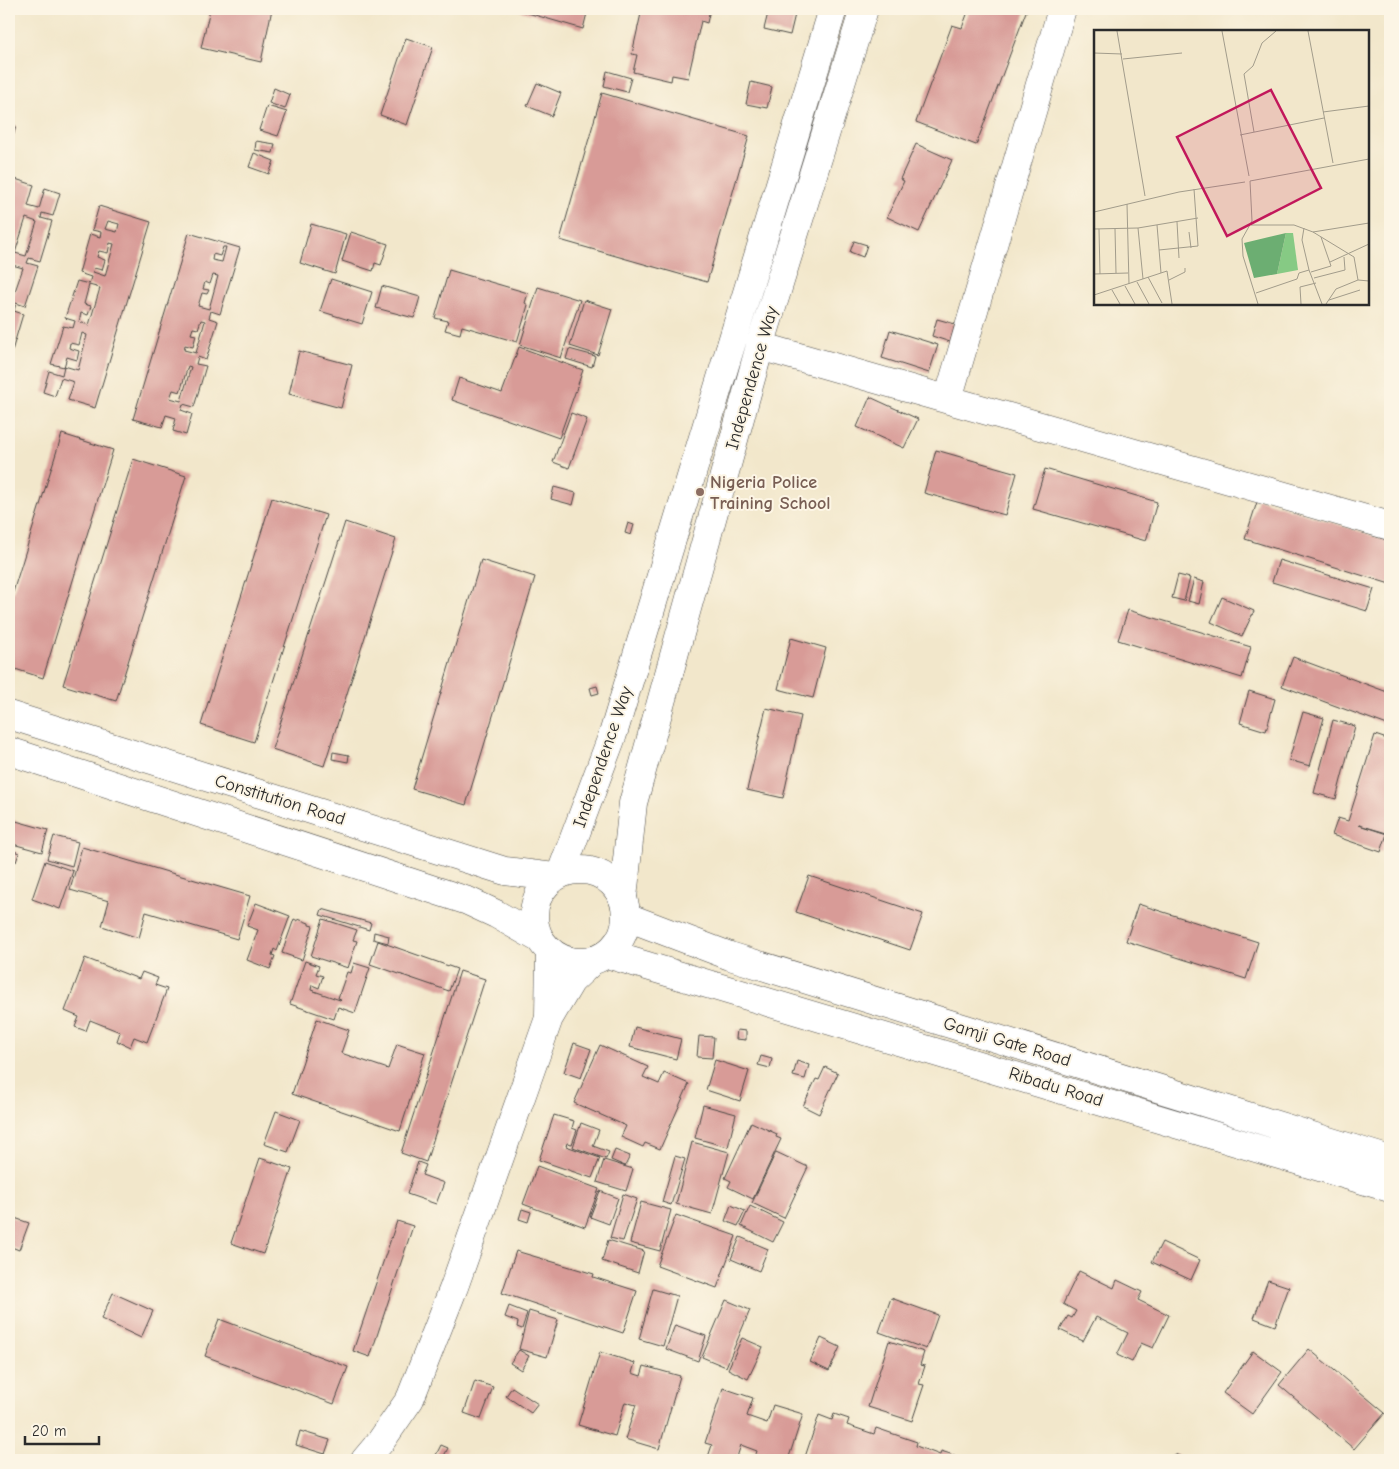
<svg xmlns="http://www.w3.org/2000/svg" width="1399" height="1469" viewBox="0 0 1399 1469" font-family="'Comic Neue',sans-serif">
<rect width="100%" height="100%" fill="#fcf5e5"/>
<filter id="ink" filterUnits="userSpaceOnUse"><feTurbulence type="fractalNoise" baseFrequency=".02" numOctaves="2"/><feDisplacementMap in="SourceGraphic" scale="10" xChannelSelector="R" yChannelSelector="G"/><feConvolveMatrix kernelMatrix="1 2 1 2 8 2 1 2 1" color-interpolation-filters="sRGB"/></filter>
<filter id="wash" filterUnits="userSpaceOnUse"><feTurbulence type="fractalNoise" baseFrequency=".0096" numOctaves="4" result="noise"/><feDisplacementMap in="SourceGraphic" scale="20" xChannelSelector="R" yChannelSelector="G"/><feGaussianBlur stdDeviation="1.12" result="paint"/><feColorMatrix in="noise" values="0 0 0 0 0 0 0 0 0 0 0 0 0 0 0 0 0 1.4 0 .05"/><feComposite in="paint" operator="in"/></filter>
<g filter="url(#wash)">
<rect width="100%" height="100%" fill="#f2e7cb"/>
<g id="blocks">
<path fill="#d89b97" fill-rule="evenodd" d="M210,9H272L261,62L201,48Z
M514,9H588L583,29Z
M642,9H710L707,23L701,21L688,78L672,75L671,81L633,72L637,55L632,54Z
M769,9L796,10L790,35L764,29Z
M969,9H1027L976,145L916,122L952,25L962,28Z
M406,38L433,47L407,125L380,115Z
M607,71L631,78L627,92L604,86Z
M751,82L772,87L767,108L746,104Z
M537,83L561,93L552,116L527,106Z
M274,88L290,95L285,109L269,103Z
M602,93L749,136L707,282L560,240Z
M267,106L287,112L278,136L259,130Z
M9,124L16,126L13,137L9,136Z
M256,141L275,144L273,153L255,150Z
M916,144L952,160L919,232L887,217L904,181L900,179Z
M254,153L274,161L269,174L249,167Z
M9,177L34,185L28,206L39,209L45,188L60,193L53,216L42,213L41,218L52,221L40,261L29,258L27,263L38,266L25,306L16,303L14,311L23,314L12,351L9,350V299L12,300L23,268L12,265L9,273ZM26,218L37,222L26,256L15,253Z
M99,206L151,222L95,408L68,400L74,382L61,378L55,396L43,392L49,371L62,375L64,366L78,370L87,335L82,333L79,345L70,343L69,348L79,351L77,360L67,357L64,367L51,364L63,326L73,328L75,321L65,318L77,281L89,284L91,277L79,273L90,234L100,237L101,232L92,230ZM108,221L119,224L117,232L105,229ZM110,243L114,244L105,276L93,272L94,268L102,270L105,260L97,257L99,251L108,253ZM89,285L100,288L89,325L79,322L81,313L88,315L91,306L84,304Z
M311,224L346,234L335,274L300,263Z
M351,232L388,244L381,265L375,263L373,271L342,261Z
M189,233L240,248L220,314L211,311L209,318L218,321L206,360L198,357L196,364L206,366L194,407L183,404L181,410L192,414L186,435L173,431L176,418L166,415L162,427L133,419ZM223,247H226L222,262L212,260L213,254L220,256ZM213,275L218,276L209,309L198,306L202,293L207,294L209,290L203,289L205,282L210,284ZM201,320L205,321L196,353L184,350L185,345L193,347L196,335L191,334L193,328L198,329ZM188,366L191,367L181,401L170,398L173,390L180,392Z
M854,241L867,245L863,257L850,252Z
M449,270L528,293L525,303L528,305L517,342L462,326L460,334L445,330L448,321L435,318Z
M331,279L372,292L362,324L320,311Z
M382,286L420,297L414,318L376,308Z
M538,287L580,300L561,358L520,345Z
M584,300L612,309L598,355L570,346Z
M937,319L955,324L950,342L932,336Z
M890,330L938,345L929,373L882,358Z
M519,347L583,370L559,438L452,400L459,378L502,393Z
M569,349L595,356L592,367L566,359Z
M299,351L352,365L341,408L289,394Z
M870,397L918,419L904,448L857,427Z
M571,413L587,419L569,468L553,462Z
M62,434L113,450L43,678L9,667V605Z
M936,450L1017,473L1005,515L924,493Z
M133,459L186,476L116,701L63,685Z
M1045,469L1157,502L1146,541L1033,509Z
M554,487L576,493L573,505L551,499Z
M272,498L326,515L254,742L201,725Z
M1258,499L1390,541V584L1245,539Z
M345,522L396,539L324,766L272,749Z
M628,523L634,525L631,535L625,533Z
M481,560L535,577L466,805L412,789Z
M1279,560L1374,589L1367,611L1272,582Z
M1178,575L1190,578L1184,601L1172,598Z
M1194,579L1204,582L1199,604L1188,601Z
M1222,597L1254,611L1242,636L1211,622Z
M1128,610L1251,647L1242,678L1118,640Z
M791,638L826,648L813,698L778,689Z
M1293,657L1390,693V726L1282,686Z
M597,686L599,693L592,695L590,688Z
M1249,691L1275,699L1266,731L1240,723Z
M766,708L801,716L783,798L747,790Z
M1303,712L1324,718L1310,766L1289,760Z
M1333,720L1355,726L1336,799L1314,793Z
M1375,735L1390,740V834L1359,825L1387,834L1381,852L1332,835L1338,818L1348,821Z
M333,752L349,755L348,762L332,759Z
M9,819L48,830L42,852L9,843Z
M54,836L78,842L72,866L47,859Z
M82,847L250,896L237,939L146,912L139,938L102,926L109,901L70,890Z
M9,849L19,853L16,862L12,860L11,866L9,865Z
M45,861L73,871L60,909L32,899Z
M809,876L923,914L910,950L796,912Z
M256,903L290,916L277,951L274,949L272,955L275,956L270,969L247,960L258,930L247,926Z
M1138,904L1258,942L1246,979L1126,941Z
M322,909L371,923L369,930L320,915Z
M294,919L298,921V919L309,923V925L313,926L302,960L282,953Z
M323,919L357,930L353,940L357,941L348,968L311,956Z
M374,932L389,936L388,943L373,939Z
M378,941L457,969L449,991L370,964Z
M85,958L139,979L142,972L158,978L155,985L167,989L147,1042L134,1037L130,1047L117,1041L120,1032L90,1020L86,1031L75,1027L79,1017L65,1011Z
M305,961L319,966L316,974L323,976L319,988L312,985L311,990L340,1000L341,999L338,998L347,972L351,973L354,963L370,968L355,1013L338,1007L334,1019L290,1004Z
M460,971L485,979L426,1162L401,1153Z
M317,1019L349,1030L341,1053L388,1069L397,1044L425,1053L400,1131L292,1094Z
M635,1027L681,1039L676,1059L630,1047Z
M737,1030L746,1031V1040L736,1039Z
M699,1036L714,1037L712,1058L697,1057Z
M574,1043L591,1049L581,1078L564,1072Z
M600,1045L648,1067L643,1077L659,1084L664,1073L689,1084L660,1149L645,1143L643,1147L621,1137L626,1126L574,1103Z
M761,1056L772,1059L770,1068L758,1065Z
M715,1060L749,1071L740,1101L706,1090Z
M797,1061L809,1065L805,1079L793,1076Z
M825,1067L838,1073L819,1114L803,1106L816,1079L819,1080Z
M703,1105L736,1114L728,1147L695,1138Z
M276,1111L300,1120L288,1152L264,1144Z
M554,1115L574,1121L572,1128L577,1130L572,1144L567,1143L566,1146L600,1158L592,1178L539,1160Z
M751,1122L777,1134L776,1137L781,1139L753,1199L728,1187L731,1181L725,1178Z
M581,1123L599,1130L593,1146L609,1152L606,1159L573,1147Z
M692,1142L729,1152L712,1214L676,1204Z
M615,1150L630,1156L625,1166L611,1160Z
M776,1152L808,1167L784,1218L752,1203Z
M675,1156L685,1159L671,1205L662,1202Z
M260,1158L292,1169L263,1254L231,1243Z
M604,1160L633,1169L626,1191L597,1182Z
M418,1162L426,1165L422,1175L444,1183L436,1204L407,1194Z
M537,1166L599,1189L585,1227L523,1204Z
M600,1191L618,1198L609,1224L590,1217Z
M623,1194L637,1199L623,1241L610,1238Z
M641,1202L671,1210L660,1251L630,1243Z
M731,1205L745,1211L738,1226L725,1221Z
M750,1206L783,1222L773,1242L741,1226Z
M522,1209L531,1212L528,1222L519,1219Z
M676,1215L736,1236L717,1288L657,1266Z
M9,1216L29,1223L19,1250L9,1246Z
M397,1221L413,1226L370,1357L353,1351Z
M740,1237L768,1249L759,1271L731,1259Z
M608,1240L644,1251L638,1273L602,1261Z
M1162,1242L1200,1260L1191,1280L1152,1262Z
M516,1251L594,1274L593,1277L637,1291L623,1333L502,1293Z
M1079,1271L1114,1288L1117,1280L1142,1292L1138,1300L1169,1315L1153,1348L1141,1343L1132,1362L1117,1355L1128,1333L1096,1317L1083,1341L1060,1330L1068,1316L1072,1318L1076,1311L1063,1304Z
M1268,1280L1289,1287L1275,1326L1254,1318Z
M653,1289L677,1296L663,1346L639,1339Z
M113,1293L153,1311L141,1338L101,1319Z
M891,1298L938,1315L926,1349L879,1332Z
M726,1300L750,1310L726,1367L702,1357Z
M509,1306L527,1313L522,1329L517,1327L518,1322L505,1317Z
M529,1311L558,1320L547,1357L519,1349Z
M219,1319L348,1367L334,1404L205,1356Z
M675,1325L706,1336L698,1361L666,1349Z
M742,1338L763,1347L748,1379L728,1369Z
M821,1338L840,1347L829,1371L810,1362Z
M889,1341L924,1352L920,1365L925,1366L919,1384L924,1385L912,1421L868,1407Z
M1309,1349L1385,1413L1354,1449L1279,1385Z
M519,1350L529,1356L521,1370L510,1363Z
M1253,1351L1282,1372L1252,1414L1223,1393Z
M600,1352L635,1363L632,1373L641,1376L644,1366L680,1376L659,1449L625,1439L636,1405L625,1402L615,1436L578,1425Z
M475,1381L493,1387L481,1419L464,1413Z
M512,1387L538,1404L531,1413L506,1396Z
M723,1388L753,1398L747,1416L767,1423L773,1405L803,1414L788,1460H754L757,1451L741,1445L736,1460H707L712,1445L705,1443Z
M834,1414L849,1419L847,1425L874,1434L876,1428L917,1442L916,1446L940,1455L941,1451L960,1457L958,1460H804L819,1415L832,1420Z
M300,1431L330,1440L325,1454L296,1445Z
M441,1445L448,1448L443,1458L436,1455Z
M1175,1454L1188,1460H1172Z"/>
</g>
</g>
<g filter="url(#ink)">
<use href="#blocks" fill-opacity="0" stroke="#494743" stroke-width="1"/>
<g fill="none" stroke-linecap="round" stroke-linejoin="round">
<g stroke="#494743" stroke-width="29">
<path id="minor" d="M760,346L1390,526
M948,399L1062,9"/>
</g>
<g stroke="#494743" stroke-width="29">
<path id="tertiary" d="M549,1016L550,951
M365,1460L381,1441L410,1399L454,1287L549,1018L571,981L593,960"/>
</g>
<g stroke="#494743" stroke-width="29">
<path id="secondary" d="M561,873L613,734L833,9
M623,898L633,803L760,346L864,9"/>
</g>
<g stroke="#494743" stroke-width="29">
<path id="primary" d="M9,715L505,871L554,877
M9,751L468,901L496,914L540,939
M534 916a46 46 0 1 1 92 0a46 46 0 1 1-92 0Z
M627,917L730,956L1390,1160
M607,954L1390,1188"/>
</g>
<use href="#minor" stroke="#fff" stroke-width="28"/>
<use href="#tertiary" stroke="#fff" stroke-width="28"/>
<use href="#secondary" stroke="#fff" stroke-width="28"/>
<use href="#primary" stroke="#fff" stroke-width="28"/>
</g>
</g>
<circle fill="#8d6e63" stroke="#fcf5e5" stroke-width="2" cx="700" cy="492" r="5"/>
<g text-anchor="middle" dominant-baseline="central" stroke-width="4" stroke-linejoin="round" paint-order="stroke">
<g font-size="18" fill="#2b2b2b" stroke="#fcf5e5">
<text transform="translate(752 378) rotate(-74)">Independence Way</text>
<text transform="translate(603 757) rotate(-71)">Independence Way</text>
<text transform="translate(280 800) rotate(17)">Constitution Road</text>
<text transform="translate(1007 1042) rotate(17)">Gamji Gate Road</text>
<text transform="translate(1056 1087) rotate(17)">Ribadu Road</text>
</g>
<g font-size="18" font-weight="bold" fill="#785e54" stroke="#fcf5e5" text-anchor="start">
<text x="710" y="482">Nigeria Police<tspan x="710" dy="21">Training School</tspan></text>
</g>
</g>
<g transform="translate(1094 30)">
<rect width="275" height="275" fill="#f2e7cb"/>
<path d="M192,203H199L204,240L183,244Z" fill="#86ca84"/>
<path d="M192,203L183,244L160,248L150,213Z" fill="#6cae72"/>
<path fill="none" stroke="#a29c8b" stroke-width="1" d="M23,1L51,166M128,1L155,146M214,1L239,133M0,23L28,24M29,29L88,23M229,82L275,76M160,102L150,44L159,36L168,13L182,1M146,105L230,88M156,151L158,191L148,209L149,226L164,274M156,151L275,129M33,174L35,254M0,182L85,162L151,152M83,192L85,228M63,195L67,243M157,195H200L219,202L260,227L264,250M44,198L49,249M210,198L208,210L215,240L228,274M0,199L44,198L104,188M5,199L6,244M21,199L22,243M95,202L97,218M219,202L275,193M65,220L104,216L100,159M236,232L275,214M217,242L237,236L227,207M0,244L34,243M54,247L68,273M220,248L251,240L250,227M75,250L91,242V238M43,252L55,274M31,256L41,274M18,260L26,274M162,263L203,249L205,243L215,240M0,265L73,241L78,274M235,270L266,260M207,274L206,257L222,253M232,274L242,259L264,250L275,251"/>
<path fill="#c2185b" fill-opacity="0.15" stroke="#c2185b" stroke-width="2.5" d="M177,60L227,158L133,206L83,107Z"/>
<rect width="275" height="275" fill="none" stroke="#2b2b2b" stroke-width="2.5"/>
</g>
<rect width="1399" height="1469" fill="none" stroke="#fcf5e5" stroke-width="30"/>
<path d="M25 1436v8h74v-8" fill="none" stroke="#2b2b2b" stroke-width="2.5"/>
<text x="32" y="1436" font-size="15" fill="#2b2b2b" stroke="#fcf5e5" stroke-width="4" paint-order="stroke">20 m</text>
</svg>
